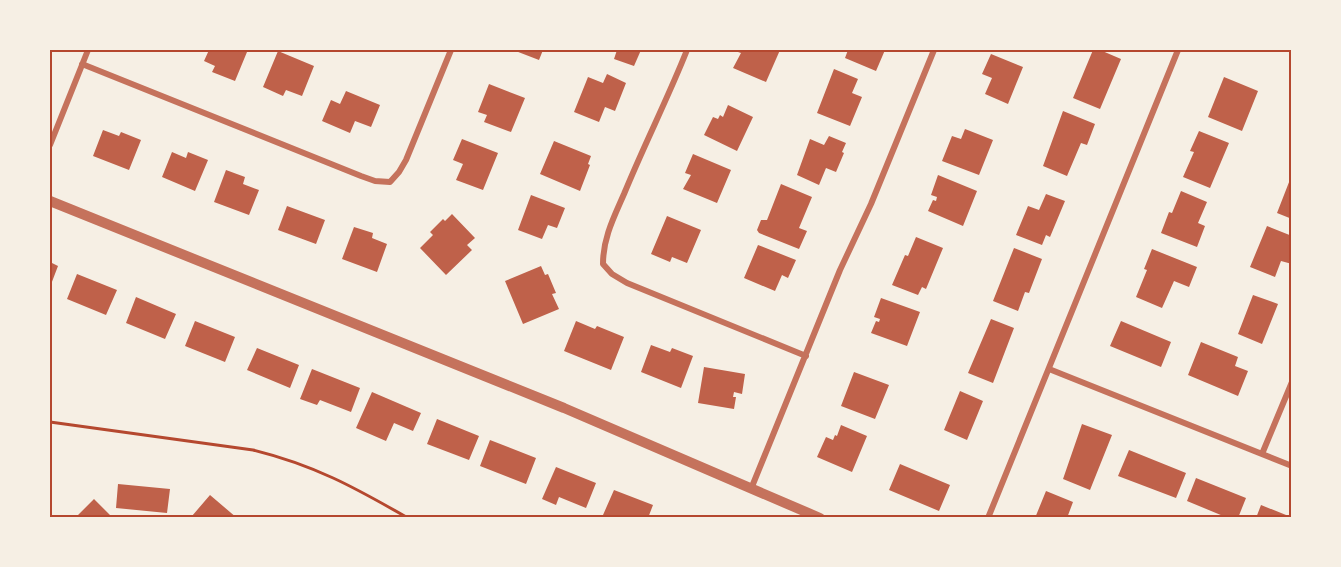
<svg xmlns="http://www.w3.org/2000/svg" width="1341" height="567" viewBox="0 0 1341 567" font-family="'PT Serif',serif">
<rect width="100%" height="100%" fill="#f6efe4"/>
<path fill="#bf614a" d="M209,50H240L247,52L235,81L212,72L215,66L204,61Z
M513,50H543L539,60Z
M617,50H641L634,66L614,59Z
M732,50H780L766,82L733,68L741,53Z
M848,50H885L876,71L845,58Z
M1093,50H1100L1121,59L1100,109L1073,98Z
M278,51L314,66L302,96L286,90L283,96L263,87Z
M991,54L1023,67L1008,104L985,94L992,78L982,74Z
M834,69L858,79L852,93L862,97L850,126L817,113Z
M607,74L626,83L615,111L605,107L599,122L574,112L588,77L603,83Z
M1224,77L1258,91L1242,131L1208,117Z
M489,84L525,98L511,132L484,122L487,115L478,112Z
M346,91L380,105L371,127L355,121L350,133L322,121L331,100L340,104Z
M728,105L753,117L737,151L704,135L713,117L718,119L720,115L723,117Z
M1063,111L1095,124L1087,145L1081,143L1067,176L1043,166Z
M965,129L993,140L979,175L942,161L952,136L961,139Z
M103,130L119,136L121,132L141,140L129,170L93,156Z
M1199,131L1229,143L1210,188L1183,177L1194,152L1190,151Z
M829,136L846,143L842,152L844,153L836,172L826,168L819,185L797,175L810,139L824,145Z
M462,139L498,153L483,190L456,180L463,164L453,160Z
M554,141L591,156L588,164L590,165L580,191L540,174Z
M172,152L186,158L188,152L208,160L195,191L162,177Z
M693,154L731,170L717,203L683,189L691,175L685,173Z
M226,170L245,177L243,184L259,190L249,215L214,202Z
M938,175L977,191L963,226L928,211L933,200L936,201L937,197L931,195Z
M1291,177H1292V219L1277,213Z
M781,184L812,197L799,228L807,231L799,249L759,233L757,230L761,220H767Z
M1181,191L1207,202L1198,223L1205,226L1197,247L1161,233L1169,212L1172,213Z
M1046,194L1065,201L1050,237L1046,235L1042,245L1016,235L1028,206L1039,210Z
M531,195L565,208L557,228L548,225L542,239L518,230Z
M287,206L325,220L316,244L278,230Z
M452,214L475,238L467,245L472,250L446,275L420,248L433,235L430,232L443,219L445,221Z
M667,216L701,230L687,263L672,257L670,262L651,254Z
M1267,226L1292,236V264L1281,261L1275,277L1250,267Z
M354,227L373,233L372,238L387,244L377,272L342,259Z
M916,237L943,248L926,289L922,287L918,295L892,285L905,255L908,256Z
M758,245L796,260L788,278L782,275L775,291L744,278Z
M1014,248L1042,259L1029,293L1025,292L1018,311L993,301Z
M1152,249L1197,267L1189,287L1174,281L1162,308L1136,297L1147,270L1144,269Z
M50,262L58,266L50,287Z
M541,266L545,275L548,274L556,293L552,294L559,309L523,324L505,281Z
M77,274L117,290L106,315L67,299Z
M1253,295L1278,304L1262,344L1238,334Z
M136,297L176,314L165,339L126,323Z
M881,298L920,312L907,346L871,333L876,321L879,322L880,319L874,317Z
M991,319L1014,328L993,383L968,373Z
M195,321L235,337L225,362L185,346Z
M576,321L595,329L597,326L624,337L611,370L564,351Z
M1121,321L1171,342L1161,367L1110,346Z
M1201,342L1238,357L1235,366L1248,371L1238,396L1188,375Z
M651,345L670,352L672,348L693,356L681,388L641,372Z
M257,348L299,365L290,388L247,370Z
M704,367L745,374L742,394L734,392L733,397H736L734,409L698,403Z
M312,369L360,388L351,412L320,400L317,405L300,399Z
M854,372L889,385L875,419L841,406Z
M960,391L983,401L967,440L944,430Z
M372,392L421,413L413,431L394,423L386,441L356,428Z
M437,419L479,436L469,460L427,444Z
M1082,424L1112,435L1090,490L1063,479Z
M841,425L867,436L852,472L817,457L826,437L833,440L835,435L837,436Z
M490,440L536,458L526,484L480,466Z
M1129,450L1186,473L1176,498L1118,476Z
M900,464L950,485L939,511L889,490Z
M556,467L596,483L586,508L559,497L556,505L542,499Z
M1196,478L1246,498L1238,518H1228L1187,501Z
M118,484L170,489L167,513L116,508Z
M614,490L653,505L648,518H609L603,515Z
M1046,491L1073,502L1067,518H1035Z
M210,495L237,518L192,516Z
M94,499L113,518H75Z
M1261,505L1291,517V518H1256Z"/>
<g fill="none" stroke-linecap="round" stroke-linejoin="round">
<path stroke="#b5482f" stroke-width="3" d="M50,422L253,450C314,465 354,487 408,518"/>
<path stroke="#c5725c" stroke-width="6" d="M687,50C668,98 644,145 624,194C614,217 603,238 603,264L612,274L627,283L806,356
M82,64L361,176L375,181L390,182L399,172L406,160L451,50
M50,145L88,50
M1049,369L1292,466
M1262,454L1292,382
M751,489L840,270L871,204L934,50
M988,518L1178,50"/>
<path stroke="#c5725c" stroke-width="10" d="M50,201L564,408L820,518"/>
</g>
<rect width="1341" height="567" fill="none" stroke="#f6efe4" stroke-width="102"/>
<rect x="51" y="51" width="1239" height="465" fill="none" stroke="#b5482f" stroke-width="2"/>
</svg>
